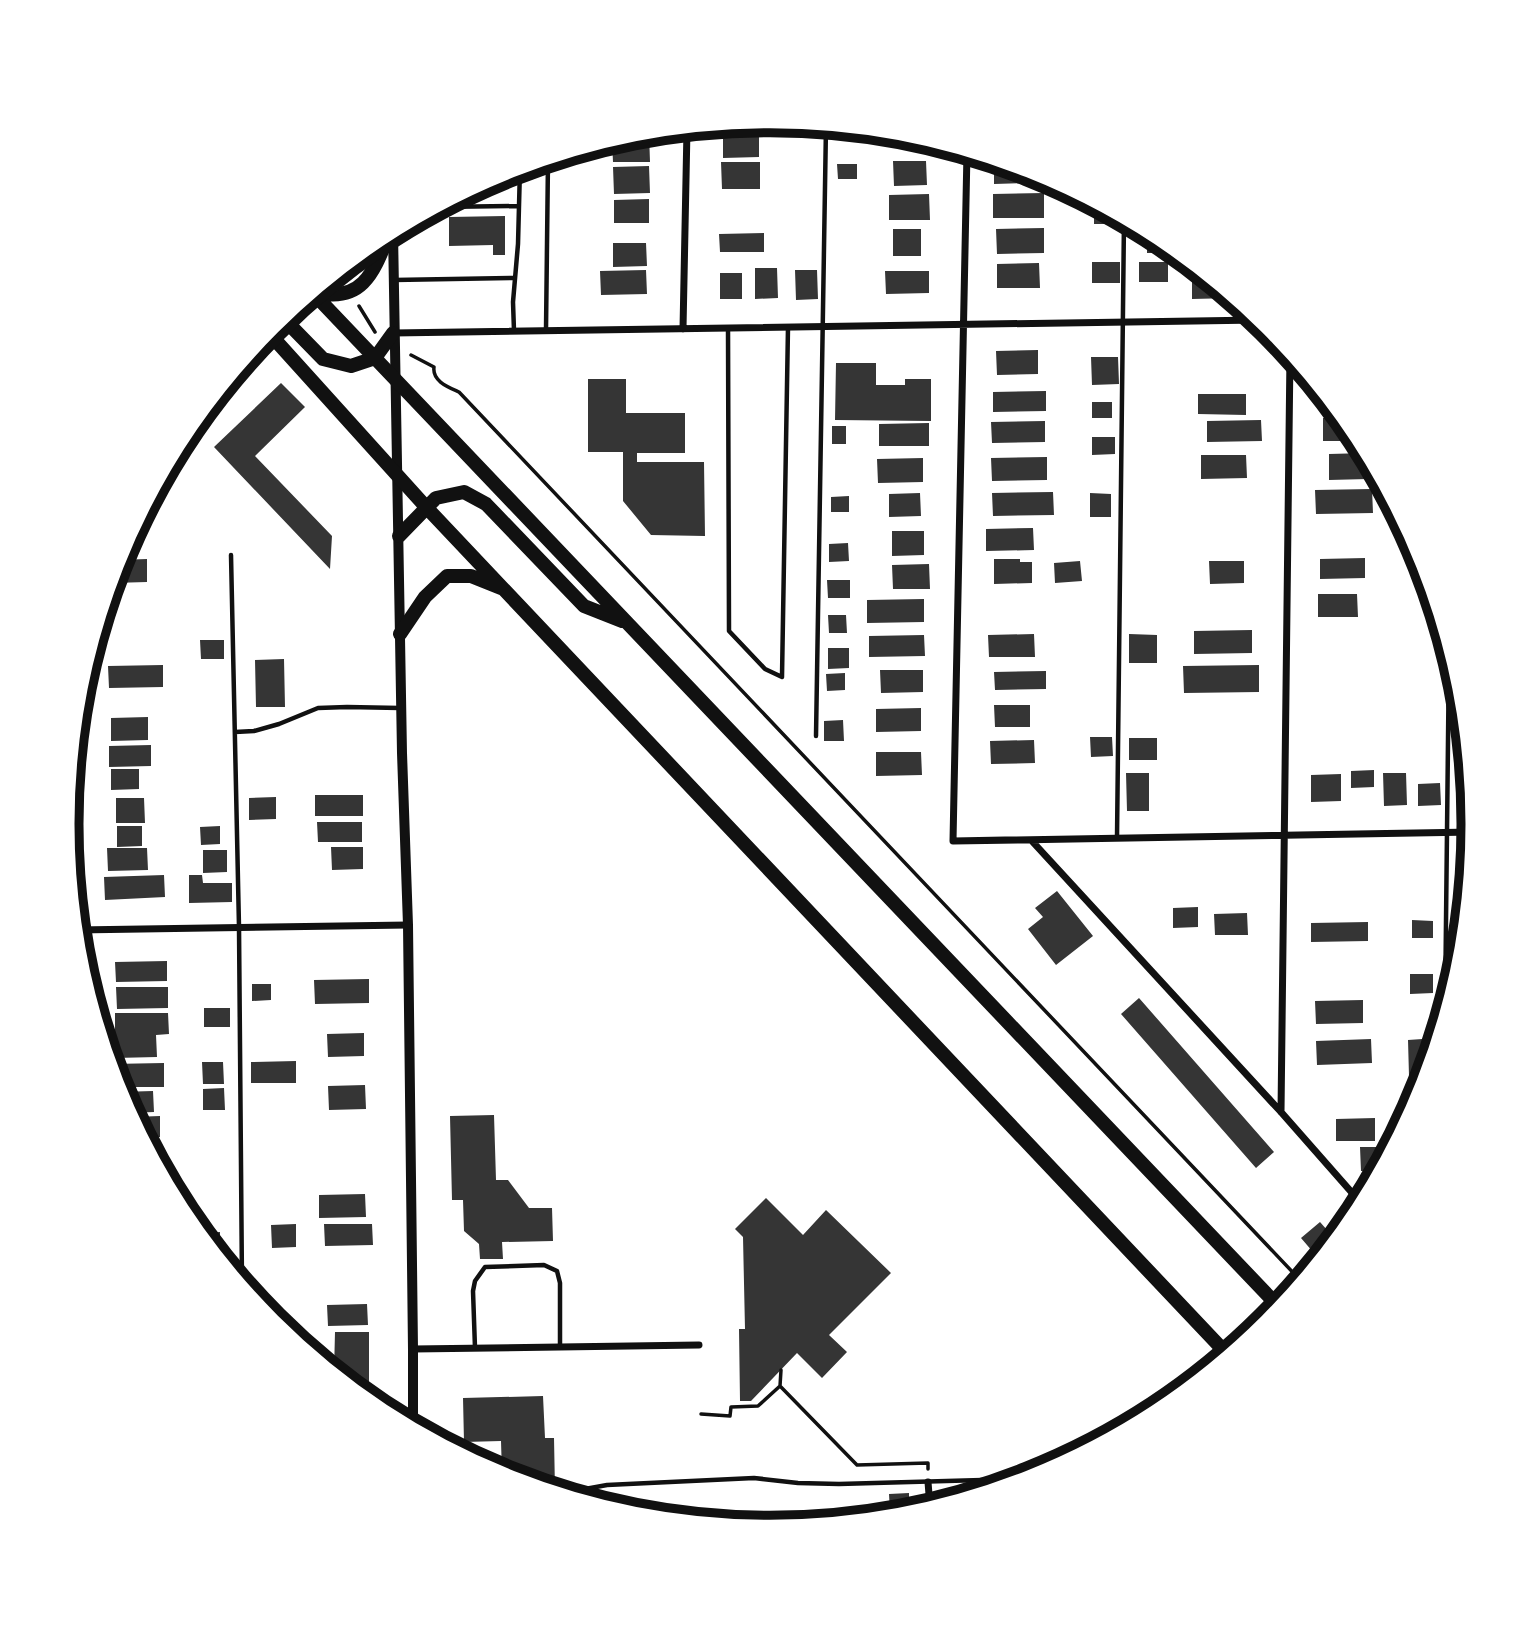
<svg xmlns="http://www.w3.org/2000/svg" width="1540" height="1648" viewBox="0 0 1540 1648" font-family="Mulish,sans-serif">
<rect width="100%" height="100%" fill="#fff"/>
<path fill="#353535" d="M767,121V129H723V125Z
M792,123L814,125V128H792Z
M646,133H649L650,162H613L612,140L633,134Z
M759,135V157L723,158V136Z
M994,160L1032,172V183L994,184Z
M893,161H926L927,185L894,186Z
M721,162H760V189H722Z
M837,164H857V179H838Z
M649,166L650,193L614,194L613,167Z
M1044,193V218H993V194Z
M929,194L930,220H889V195Z
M649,199V223H614V200Z
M1094,203L1118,216V224H1094Z
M505,216V255H493V245L449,246V217Z
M1044,228V253L997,254L996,229Z
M893,229H921V256H893Z
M1147,232L1161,239L1178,253H1147Z
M764,233V252H720L719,234Z
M613,243H646L647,266L613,267Z
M1092,262H1120V283H1092Z
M1139,262H1168V282H1139Z
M1039,263L1040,288H997V264Z
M755,268H777L778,298L755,299Z
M646,270L647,294L601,295L600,271Z
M795,270H817L818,299L796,300Z
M885,271H929V293L886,294Z
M720,273H742V299H720Z
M1192,274H1204L1233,298L1192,299Z
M1038,350V374L997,375L996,351Z
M1091,357H1118L1119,384L1092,385Z
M836,363H876V385H905V379H931V421L835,420Z
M588,379H626V413H685V453H637V462H704L705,536L651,535L623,501V452H588Z
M281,383L305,407L255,456L332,536L330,569L214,447Z
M1046,391V411L993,412V392Z
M1198,394H1246V415L1198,414Z
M1092,402H1112V418H1092Z
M1342,417L1359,441H1323V418Z
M1261,420L1262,441L1207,442V421Z
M1045,421V442L992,443L991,422Z
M929,423V446H879V424Z
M832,426H846V444H832Z
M1092,437H1115V454L1092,455Z
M1366,453L1367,456L1368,479L1329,480V454Z
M1201,455H1246L1247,478L1201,479Z
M1047,457V480L992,481L991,458Z
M923,458V482L878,483L877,459Z
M1372,489L1373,513L1316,514L1315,490Z
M1053,492L1054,515L993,516L992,493Z
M920,493L921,516L889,517V494Z
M1090,493L1111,494V517H1090Z
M849,496V512H831V497Z
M1033,528L1034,550L986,551V529Z
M892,531H924V555L892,556Z
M848,543L849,561L829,562V544Z
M1365,558V578L1320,579V559Z
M147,559V582L112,583L119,560Z
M994,559H1020V562H1032V583L994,584Z
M1080,561L1082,581L1055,583L1054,563Z
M1209,561H1244V583L1210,584Z
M929,564L930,589H893L892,565Z
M827,580H850V598H828Z
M1318,594H1357L1358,617H1318Z
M924,599V622L867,623V600Z
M828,615H846L847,633H829Z
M1252,630V653L1194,654V631Z
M1034,634L1035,657H989L988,635Z
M1129,634L1157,635V663H1129Z
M924,635L925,656L869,657V636Z
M200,640H224V659H201Z
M828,648H849V668L828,669Z
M284,659L285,707H256L255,660Z
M163,665V687L109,688L108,666Z
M1259,665V692L1184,693L1183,666Z
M880,670H923V692L881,693Z
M1046,671V689L995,690L994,672Z
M845,673V690L827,691L826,674Z
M994,705H1030V727H995Z
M921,708V731L876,732V709Z
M148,717V740L111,741V718Z
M843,720L844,741H824V721Z
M1090,737H1112L1113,756L1091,757Z
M1129,738H1157V760H1129Z
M1034,740L1035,763L991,764L990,741Z
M151,745V766L109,767V746Z
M876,752H921L922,775L876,776Z
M111,769H139V789L111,790Z
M1374,770V787L1351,788V771Z
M1126,773H1149V811H1127Z
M1383,773H1406L1407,805L1384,806Z
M1341,774V801L1311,802V775Z
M1440,783L1441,805L1418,806V784Z
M315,795H363V816H315Z
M276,797V819L249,820V798Z
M116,798H144L145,823H116Z
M317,822H362V842H318Z
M117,826H142V846L117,847Z
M220,826V844L201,845L200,827Z
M331,847H363V869L332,870Z
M107,848H147L148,870L108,871Z
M203,850H227V872L203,873Z
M164,875L165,897L105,900L104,877Z
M189,875H202L203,883H232V902L189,903Z
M1057,891L1093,936L1056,965L1028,929L1043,917L1035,908Z
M1198,907V927L1173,928V908Z
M1247,913L1248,935H1215L1214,914Z
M1412,920L1433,921V938H1412Z
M1368,922V941L1311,942V923Z
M167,961V981L116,982L115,962Z
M1410,974H1433V993L1410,994Z
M369,979V1003L315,1004L314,980Z
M252,984H271V1000L252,1001Z
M116,987H168V1008L117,1009Z
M1139,998L1274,1152L1256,1168L1121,1014Z
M1363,1000V1023L1316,1024L1315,1001Z
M204,1008H230V1027H204Z
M115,1013H168L169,1034L156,1035L157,1057L115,1058Z
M364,1033V1056L328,1057L327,1034Z
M1437,1038L1425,1075L1409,1076L1408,1040Z
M1371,1039L1372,1063L1317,1065L1316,1041Z
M296,1061V1083H251V1062Z
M202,1062H223L224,1084H203Z
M164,1063V1087H118L111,1064Z
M365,1085L366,1109L329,1110L328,1086Z
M224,1088L225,1110H203V1089Z
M153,1091L154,1112L130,1113L119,1092Z
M494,1115L496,1180H508L529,1208H552L553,1241L502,1242L503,1259H480L479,1244L464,1231L463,1200H452L450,1116Z
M160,1116V1137L144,1138L133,1117Z
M1375,1118V1141H1336V1119Z
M1360,1147H1391L1378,1171H1361Z
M365,1194L366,1217L319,1218V1195Z
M766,1198L803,1235L826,1210L891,1273L829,1335L847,1352L822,1378L797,1353L751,1401H740L739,1329H745L743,1237L735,1229Z
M1320,1222L1335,1239L1319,1259L1301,1238Z
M296,1224V1247L272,1248L271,1225Z
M324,1224H372L373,1245L325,1246Z
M220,1232V1257L200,1233Z
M367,1304L368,1325L328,1326L327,1305Z
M335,1332H369V1382H347L334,1372Z
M352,1387H368L369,1400Z
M543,1396L545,1438H554L555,1490L502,1474L501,1441L464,1442L463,1398Z
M909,1493V1513H890L889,1494Z
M626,1503H646V1515L627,1512Z"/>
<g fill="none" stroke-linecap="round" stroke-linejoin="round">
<path stroke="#111" stroke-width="3.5" d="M359,306L375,332
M411,355L434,367C432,381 448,387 459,392L1301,1281
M780,1386L857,1465L928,1463V1469
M701,1414L730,1416L731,1407L758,1406L780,1386L781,1370"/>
<path stroke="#111" stroke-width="4.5" d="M438,207L519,206
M394,280L515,278
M728,328L729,631L765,669L782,677L788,327
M546,330L548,160
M514,331L513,302L518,244L520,168
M231,555L239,927L242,1284
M235,732L254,731L279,724L318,708L347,707L400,708
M816,736L826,126
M1117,838L1124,220
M1445,1012L1449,651
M475,1348L473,1291L475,1281L485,1267L544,1265L557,1271L560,1283V1347
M573,1496L585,1489L607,1485L754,1478L798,1483L839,1484L1022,1479"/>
<path stroke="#111" stroke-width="7" d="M967,152L953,841L1473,832
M683,329L687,129
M393,333L1259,320
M74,748L77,931
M1031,840L1281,1112L1361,1203
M77,930L408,925
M1281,1112L1290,354
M413,1349L699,1345
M928,1482L930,1507"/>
<path stroke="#111" stroke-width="10" d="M393,232L402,753L408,925L413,1349V1427"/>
<path stroke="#111" stroke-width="14" d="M315,292C363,304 374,271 389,234
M313,293L1279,1307
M283,318L323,359L351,366L375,358L393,333
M268,332L426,507L1227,1354
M399,536L436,498L464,492L486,504L584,606L622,621
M400,634L425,597L447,576H471L501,588"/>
</g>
<path d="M0 0H1540V1648H0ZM79 824a691 691 0 1 1 1382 0a691 691 0 1 1-1382 0Z" fill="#fff" fill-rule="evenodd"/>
<path fill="none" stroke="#111" stroke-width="9" d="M79 824a691 691 0 1 1 1382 0a691 691 0 1 1-1382 0Z"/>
</svg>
